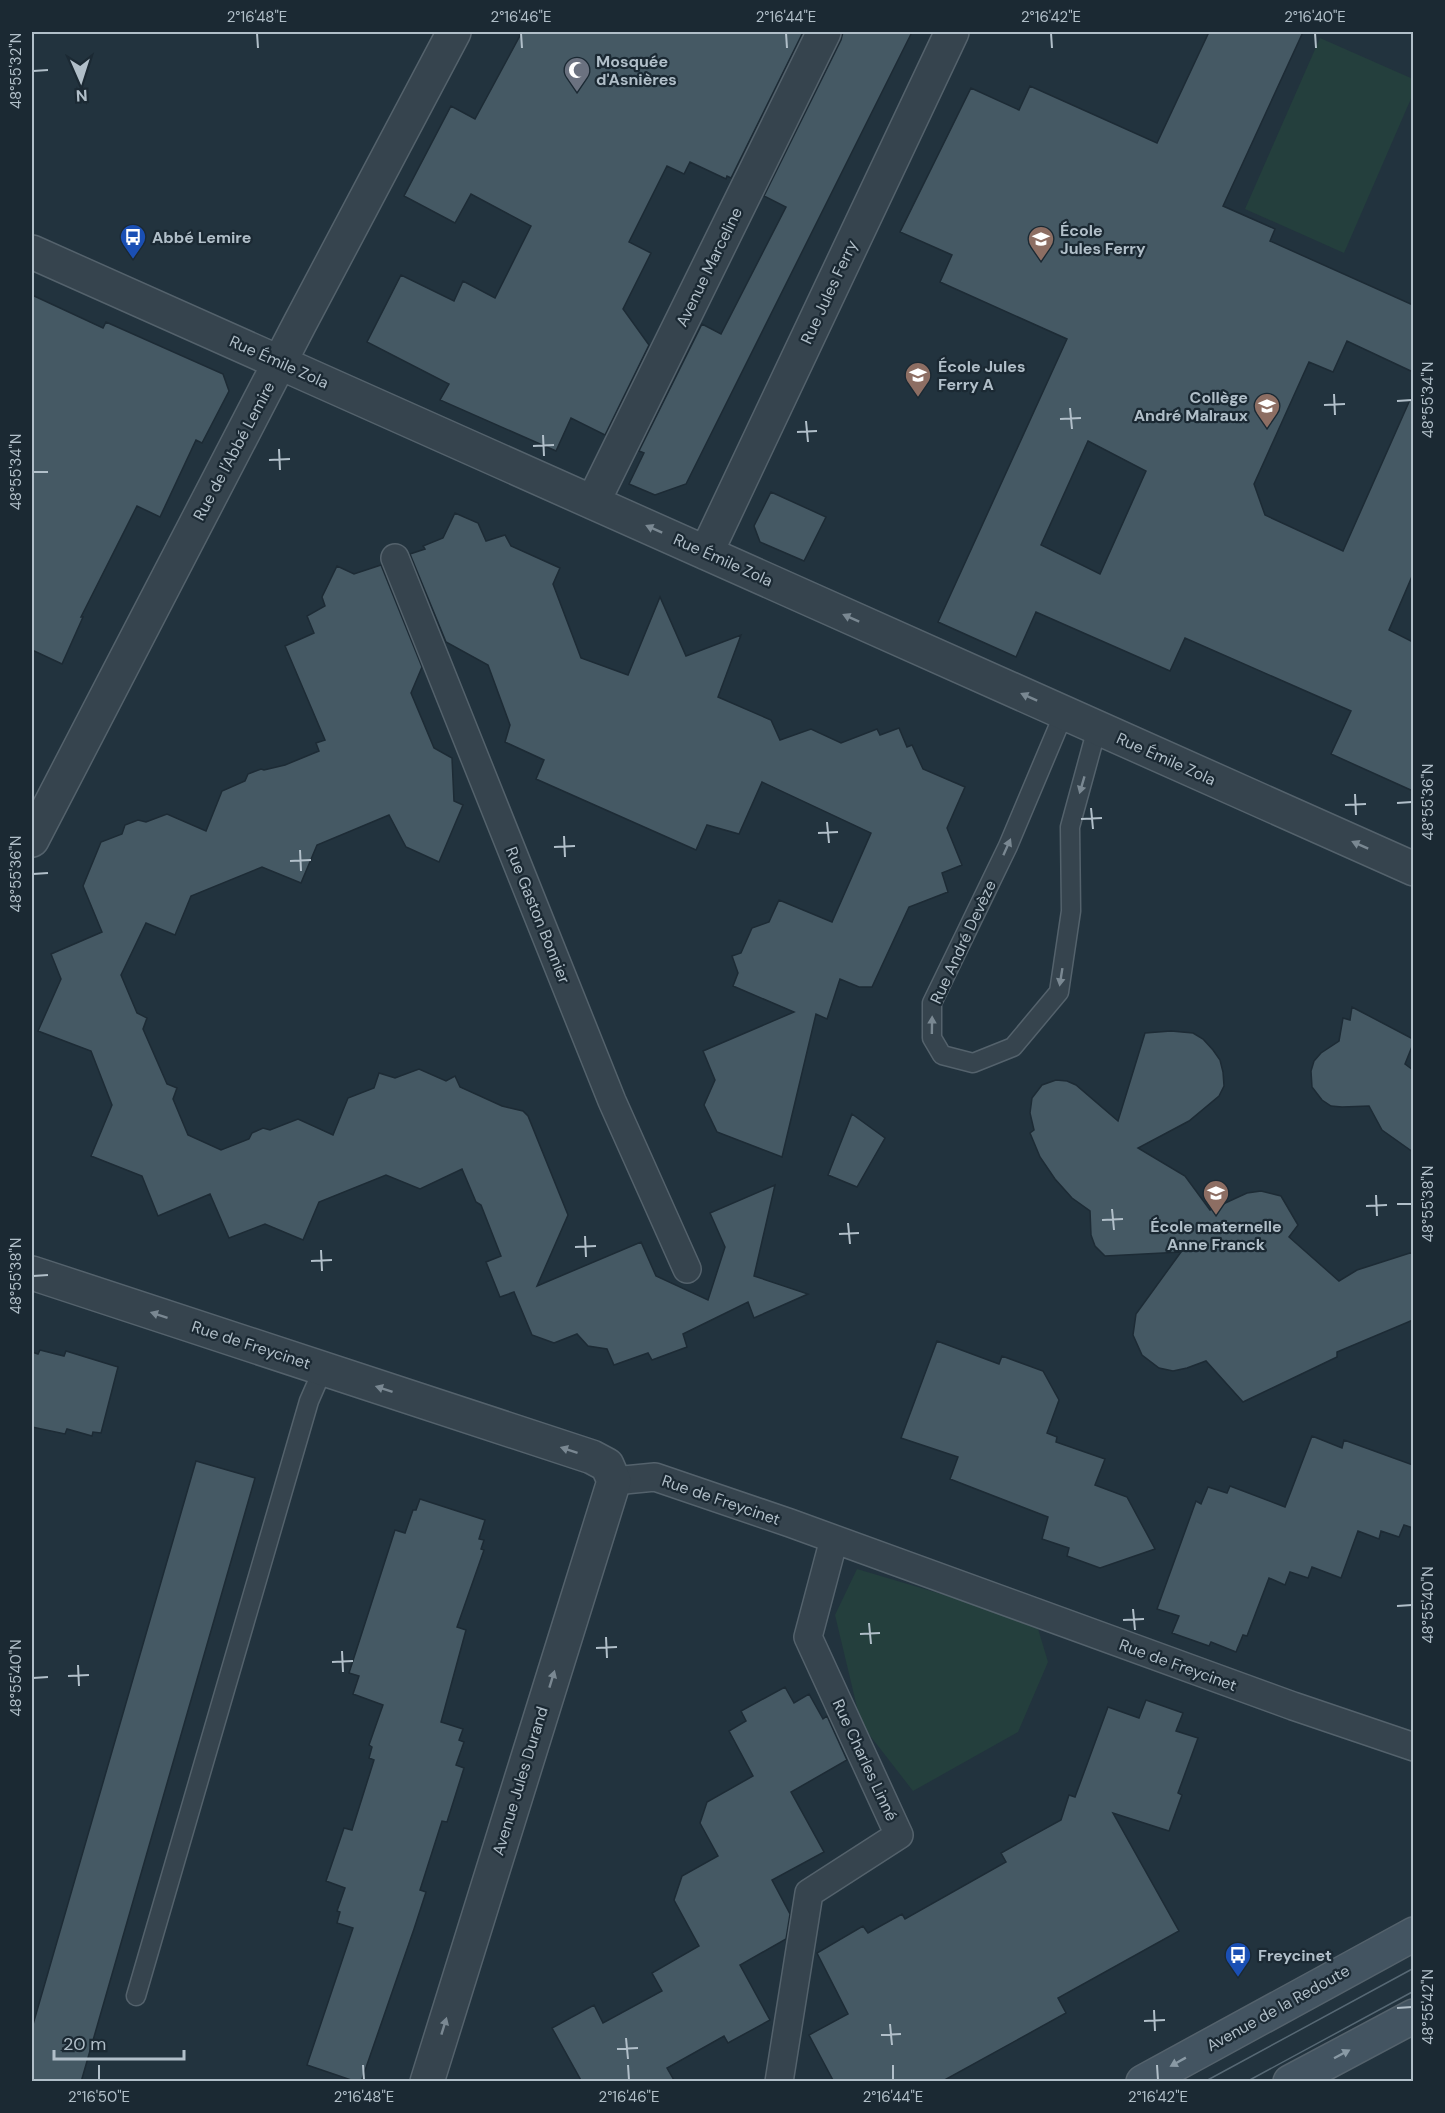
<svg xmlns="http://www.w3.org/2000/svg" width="1445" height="2113" viewBox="0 0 1445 2113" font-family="'DM Sans',sans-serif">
<rect width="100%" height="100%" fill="#22333e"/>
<path fill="#243f3d" d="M1320,38L1413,79V94L1344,253L1245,209Z
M857,1569L1036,1622L1048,1662L1018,1732L913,1791L861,1724L835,1615Z"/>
<path fill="#455964" stroke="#1d2b35" stroke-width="1.5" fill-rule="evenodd" d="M522,32H803L731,178L727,176L726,179L690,162L684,174L667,166L629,242L651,253L623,309L649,345L605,435L571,418L556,451L440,400L449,384L367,342L401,275L454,301L463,281L495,298L531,226L471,194L455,223L404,196L451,106L475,119Z
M843,32H912L686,484L655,495L629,484L644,453L639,451L702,324L721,334L786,207L764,196L841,40Z
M1209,32H1303L1223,206L1275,229L1270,241L1413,305V372L1347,341L1333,372L1309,362L1254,484L1265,515L1343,551L1413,393V574L1389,630L1413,642V791L1331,754L1351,711L1185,638L1170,671L1036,612L1016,657L938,622L1067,339L940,282L952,255L900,232L971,88L1019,110L1030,86L1157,143ZM1088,441L1146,471L1100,574L1041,545Z
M32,295L103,328L106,322L223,374L229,391L202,443L196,440L160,517L137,506L81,617H83L62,664L32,650Z
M771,492L826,517L804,561L760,542L754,526Z
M455,513L478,523L486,541L505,535L511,546L560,568L553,584L581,658L628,675L660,597L686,656L741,635L718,697L771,720L780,740L811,729L841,743L877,729L880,735L899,728L907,747L912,745L923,769L965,787L947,828L962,865L942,873L948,892L909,907L872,987H859L840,979L827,1019L816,1014L782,1157L717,1132L704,1105L715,1080L703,1051L794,1012L733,986L738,973L732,956L741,953L752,928L769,922L779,900L832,922L871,833L762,782L739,834L707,825L696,850L536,779L544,760L505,742L510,725L488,665L446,642L410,554L425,549L423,546L443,538Z
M381,565L422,667L411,693L434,748L452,758L454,801L463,805L439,862L406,847L389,815L317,845L301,883L262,867L191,896L175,935L146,923L121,975L137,1013L147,1018L143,1029L167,1084L177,1088L173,1099L188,1135L221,1150L249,1139L252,1133L263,1128L270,1130L298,1119L333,1135L348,1098L374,1088L379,1073L395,1078L419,1069L446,1081L455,1076L460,1087L502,1106L523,1111L528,1116L568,1215L537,1286L641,1242L656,1276L708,1300L725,1247L710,1213L775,1185L754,1276L808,1294L754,1318L748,1302L683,1334L687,1347L652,1360L648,1353L614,1365L607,1349L588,1346L577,1334L554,1343L532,1335L514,1292L500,1297L486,1262L501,1256L481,1205L476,1202L462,1169L420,1189L386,1175L319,1202L303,1240L265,1224L229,1238L210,1194L158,1216L142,1176L91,1156L112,1105L91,1051L38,1031L61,979L51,954L102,932L83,886L101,842L122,834L125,825L138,820L146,822L167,814L206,831L222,791L245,781L248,774L261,769L264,770L285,765L319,751L316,743L325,740L285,646L314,633L307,616L325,606L322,597L337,566L354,574Z
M1352,1007L1413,1039V1044L1405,1064L1413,1070V1152L1382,1130L1369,1106L1342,1107L1331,1106L1322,1100L1312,1087L1311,1071L1314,1061L1321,1053L1339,1041L1343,1018L1350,1020Z
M1171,1031L1193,1033L1203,1039L1213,1050L1220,1060L1223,1072L1224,1086L1219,1096L1189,1121L1138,1148L1185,1176L1210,1210L1247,1193L1261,1191L1281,1196L1298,1225L1289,1237L1339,1281L1357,1270L1413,1252V1320L1337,1352V1357L1243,1402L1206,1361L1187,1368L1173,1371L1159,1368L1142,1355L1133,1335L1136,1314L1181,1252L1105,1256L1095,1246L1091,1235L1090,1211L1072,1198L1055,1179L1040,1157L1030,1133L1034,1130L1030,1113L1032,1098L1042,1085L1056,1080L1067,1081L1076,1085L1118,1121L1145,1033Z
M852,1114L885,1138L857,1187L828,1175Z
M937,1341L999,1364L1002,1356L1043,1371L1059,1400L1047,1433L1057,1437L1056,1442L1105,1459L1095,1485L1127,1497L1155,1549L1100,1568L1067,1556L1069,1548L1042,1539L1048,1517L950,1479L958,1457L901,1438Z
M40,1350L64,1356L66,1351L118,1367L101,1433L93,1432L92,1436L67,1429L65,1434L32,1427V1352L38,1354Z
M1312,1436L1342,1448L1344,1440L1413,1465V1528L1404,1525L1399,1537L1381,1531L1379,1539L1358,1531L1341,1578L1312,1567L1308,1578L1290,1572L1285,1585L1269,1578L1247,1636L1243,1635L1236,1652L1211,1642L1209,1646L1172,1633L1179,1616L1157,1609L1196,1501L1201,1504L1208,1487L1227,1493L1230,1486L1285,1507Z
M196,1461L255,1478L81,2082H32V2028Z
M420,1499L485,1520L479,1539L484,1540L481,1549L484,1550L457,1627L466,1630L441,1722L463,1729L459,1740L464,1742L456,1765L464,1768L447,1822L442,1821L420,1890L426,1892L414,1929L361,2082H357L307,2065L353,1928L337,1923L340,1912L337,1911L345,1888L326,1881L344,1828L352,1830L374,1760L369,1758L372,1747L369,1745L383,1705L353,1694L359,1676L349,1673L395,1530L405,1533L413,1510H416Z
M785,1687L794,1703L809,1694L823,1719L827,1716L847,1760L791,1792L824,1852L772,1880L790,1914L786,1939L740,1965L770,2020L728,2043L724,2036L667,2068L675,2082H582L552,2028L594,2005L603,2023L662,1991L652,1973L699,1946L674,1900L682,1876L718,1856L700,1823L707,1802L753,1776L729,1731L746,1721L741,1711Z
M1146,1700L1183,1713L1176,1731L1198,1738L1178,1793L1182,1795L1169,1831L1113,1813L1179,1931L1058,1998L1066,2013L941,2082H834L809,2035L848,2014L817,1953L863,1926L868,1933L902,1914L905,1919L1006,1862L1001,1853L1061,1820L1069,1795L1075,1797L1108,1707L1139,1718Z"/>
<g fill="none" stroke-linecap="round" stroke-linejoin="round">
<g stroke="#54626c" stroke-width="21">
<path id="service" d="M1064,713L1008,846L932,1003V1038L942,1055L973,1063L1013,1047L1059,992L1071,911L1070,827L1097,728
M136,1996L309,1401L323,1369"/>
</g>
<g stroke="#54626c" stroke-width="30">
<path id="pedestrian" d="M395,558L612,1101L687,1269
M614,1481L655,1477L790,1523L1293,1706L1414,1747
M779,2082L809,1893L899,1835L808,1637L834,1539"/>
</g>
<g stroke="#54626c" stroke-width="36">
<path id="minor" d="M32,252L1414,869
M593,502L824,32
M706,553L952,32
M32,840L299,325L454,32
M32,1273L592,1457L607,1465L614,1481L427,2082"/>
</g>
<g stroke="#54626c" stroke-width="36">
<path id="secondary" d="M1143,2082L1414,1934
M1290,2082L1414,2016"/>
</g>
<use href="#service" stroke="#36444e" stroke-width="18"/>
<use href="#pedestrian" stroke="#36444e" stroke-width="27"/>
<use href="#minor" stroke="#36444e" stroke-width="33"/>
<use href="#secondary" stroke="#435461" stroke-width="33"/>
<path stroke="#576975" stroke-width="1.5" d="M1204,2082L1414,1968
M1246,2082L1414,1991"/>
</g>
<defs><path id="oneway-solid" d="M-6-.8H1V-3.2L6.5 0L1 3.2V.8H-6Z" transform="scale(1.5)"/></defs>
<g fill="#7a8892">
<use href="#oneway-solid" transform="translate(654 529) rotate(-156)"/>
<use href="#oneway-solid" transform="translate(851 618) rotate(-156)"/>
<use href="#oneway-solid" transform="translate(1029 697) rotate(-156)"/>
<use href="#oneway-solid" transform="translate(1082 785) rotate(106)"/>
<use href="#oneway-solid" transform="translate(1360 845) rotate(-156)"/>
<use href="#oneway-solid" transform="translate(1007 847) rotate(-66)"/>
<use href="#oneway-solid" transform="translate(1061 977) rotate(99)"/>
<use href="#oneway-solid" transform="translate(932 1025) rotate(-89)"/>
<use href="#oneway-solid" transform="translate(159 1315) rotate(-162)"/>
<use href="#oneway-solid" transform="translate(384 1389) rotate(-162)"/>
<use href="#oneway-solid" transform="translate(569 1450) rotate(-162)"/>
<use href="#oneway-solid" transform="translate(552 1679) rotate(-73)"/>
<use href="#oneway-solid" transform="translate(444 2026) rotate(-73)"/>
</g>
<g fill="#8a9aa5">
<use href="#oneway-solid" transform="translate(1342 2054) rotate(-28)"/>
<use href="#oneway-solid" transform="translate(1178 2062) rotate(151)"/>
</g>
<path fill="none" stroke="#b1bfc9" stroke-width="2" d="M257,33L258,48M521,33L522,48M786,33L787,48M1051,33L1052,48M1315,33L1316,48M33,71L48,70M1334,394L1335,415M1397,401L1412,400M1324,405L1345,404M1070,408L1072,429M1060,419L1081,418M806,421L808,442M797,432L817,431M543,435L544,456M533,446L554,445M279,449L280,470M269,460L290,459M33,472H48M1355,794L1356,815M1397,803L1412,802M1345,805L1366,804M1091,808L1093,829M1081,819L1102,818M827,822L829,843M818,833L838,832M564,836L565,857M554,847L575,846M300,850L301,871M290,861L311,860M33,874L48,873M1376,1195L1377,1216M1397,1204H1412M1366,1206L1387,1205M1112,1209L1114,1230M1102,1220L1123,1219M848,1223L850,1244M839,1234L859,1233M585,1236L586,1257M575,1247L596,1246M321,1250L322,1271M311,1261L332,1260M33,1276L48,1275M1397,1606L1412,1605M1133,1609L1135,1630M1123,1620L1144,1619M869,1623L871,1644M860,1634L880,1633M606,1637L607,1658M596,1648L617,1647M342,1651L343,1672M332,1662L353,1661M78,1665L79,1686M68,1676L89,1675M33,1678L48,1677M1397,2008L1412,2007M1154,2010L1155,2031M1144,2021L1165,2020M890,2024L892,2045M881,2035L901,2034M626,2038L628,2059M617,2049L638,2048M99,2065V2080M363,2065L364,2080M628,2065L629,2080M893,2065V2080M1157,2065L1158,2080"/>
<defs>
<g id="mosque-pin" transform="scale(1.35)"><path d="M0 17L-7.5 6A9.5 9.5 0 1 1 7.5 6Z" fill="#6b7280" stroke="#1b2933"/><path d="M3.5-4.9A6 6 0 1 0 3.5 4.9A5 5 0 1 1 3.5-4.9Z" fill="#fff"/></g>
<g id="bus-pin" transform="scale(1.35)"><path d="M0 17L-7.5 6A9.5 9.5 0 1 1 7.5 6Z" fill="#1a4fb4" stroke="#1b2933"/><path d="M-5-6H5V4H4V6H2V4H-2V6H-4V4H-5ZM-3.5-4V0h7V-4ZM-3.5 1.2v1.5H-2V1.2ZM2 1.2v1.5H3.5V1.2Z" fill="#fff"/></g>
<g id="school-pin" transform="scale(1.35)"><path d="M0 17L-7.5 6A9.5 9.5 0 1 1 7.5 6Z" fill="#8d6e63" stroke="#1b2933"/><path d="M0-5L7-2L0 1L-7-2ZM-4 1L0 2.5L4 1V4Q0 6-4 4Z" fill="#fff"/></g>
</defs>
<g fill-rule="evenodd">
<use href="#mosque-pin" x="577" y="70"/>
<use href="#bus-pin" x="133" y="237"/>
<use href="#school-pin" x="1041" y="239"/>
<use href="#school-pin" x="918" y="375"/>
<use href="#school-pin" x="1267" y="406"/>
<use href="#school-pin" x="1216" y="1193"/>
<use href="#bus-pin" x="1238" y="1955"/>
</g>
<g text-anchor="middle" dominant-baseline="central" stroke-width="4.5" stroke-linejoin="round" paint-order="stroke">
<g font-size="16" font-weight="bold" fill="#b1bfc9" stroke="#1b2933" text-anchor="start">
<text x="596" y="61">Mosquée<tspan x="596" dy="18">d'Asnières</tspan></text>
<text x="1060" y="230">École<tspan x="1060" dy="18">Jules Ferry</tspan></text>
<text x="152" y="237">Abbé Lemire</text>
<text x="938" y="366">École Jules<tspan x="938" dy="18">Ferry A</tspan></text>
<text x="1248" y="397" text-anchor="end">Collège<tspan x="1248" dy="18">André Malraux</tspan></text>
<text x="1216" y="1226" text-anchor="middle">École maternelle<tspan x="1216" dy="18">Anne Franck</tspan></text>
<text x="1258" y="1955">Freycinet</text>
</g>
<g font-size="16" fill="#b1bfc9" stroke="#1b2933">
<text transform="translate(709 267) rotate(-64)">Avenue Marceline</text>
<text transform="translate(829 292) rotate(-65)">Rue Jules Ferry</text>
<text transform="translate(279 362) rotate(24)">Rue Émile Zola</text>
<text transform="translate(234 451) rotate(-62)">Rue de l'Abbé Lemire</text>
<text transform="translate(723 560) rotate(24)">Rue Émile Zola</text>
<text transform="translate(1166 759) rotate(24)">Rue Émile Zola</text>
<text transform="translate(538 915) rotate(68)">Rue Gaston Bonnier</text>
<text transform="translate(963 942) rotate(-65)">Rue André Devèze</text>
<text transform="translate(251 1345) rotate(18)">Rue de Freycinet</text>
<text transform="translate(721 1500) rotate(19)">Rue de Freycinet</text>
<text transform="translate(1178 1665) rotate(20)">Rue de Freycinet</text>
<text transform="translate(865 1760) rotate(65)">Rue Charles Linné</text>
<text transform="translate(520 1781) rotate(-73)">Avenue Jules Durand</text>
<text transform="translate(1278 2008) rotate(-29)">Avenue de la Redoute</text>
</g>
</g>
<rect width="1445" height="2113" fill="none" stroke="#1b2933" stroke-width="66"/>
<g transform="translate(81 81) rotate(177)" stroke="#1b2933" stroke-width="4.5" paint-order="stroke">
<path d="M0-4.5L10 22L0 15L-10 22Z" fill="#b1bfc9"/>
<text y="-9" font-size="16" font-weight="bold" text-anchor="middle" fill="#b1bfc9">N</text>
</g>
<path d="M54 2050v9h130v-9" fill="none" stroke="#b1bfc9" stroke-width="3"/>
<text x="63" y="2050" font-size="18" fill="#b1bfc9" stroke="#1b2933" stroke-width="4.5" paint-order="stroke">20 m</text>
<rect x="33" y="33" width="1379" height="2047" fill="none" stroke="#b1bfc9" stroke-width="2"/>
<g font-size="15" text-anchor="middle" fill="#b1bfc9">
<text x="257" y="22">2°16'48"E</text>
<text x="521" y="22">2°16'46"E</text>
<text x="786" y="22">2°16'44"E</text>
<text x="1051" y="22">2°16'42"E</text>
<text x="1315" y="22">2°16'40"E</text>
<text transform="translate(16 71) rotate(-90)" y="5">48°55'32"N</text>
<text transform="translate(1428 400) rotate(-90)" y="5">48°55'34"N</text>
<text transform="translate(16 472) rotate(-90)" y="5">48°55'34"N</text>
<text transform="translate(1428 802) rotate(-90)" y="5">48°55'36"N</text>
<text transform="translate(16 874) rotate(-90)" y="5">48°55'36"N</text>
<text transform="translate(1428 1204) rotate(-90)" y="5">48°55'38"N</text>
<text transform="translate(16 1276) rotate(-90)" y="5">48°55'38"N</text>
<text transform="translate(1428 1605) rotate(-90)" y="5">48°55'40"N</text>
<text transform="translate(16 1678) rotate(-90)" y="5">48°55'40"N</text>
<text transform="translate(1428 2007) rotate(-90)" y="5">48°55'42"N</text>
<text x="99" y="2102">2°16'50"E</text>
<text x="364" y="2102">2°16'48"E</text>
<text x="629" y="2102">2°16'46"E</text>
<text x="893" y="2102">2°16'44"E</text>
<text x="1158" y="2102">2°16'42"E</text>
</g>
</svg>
